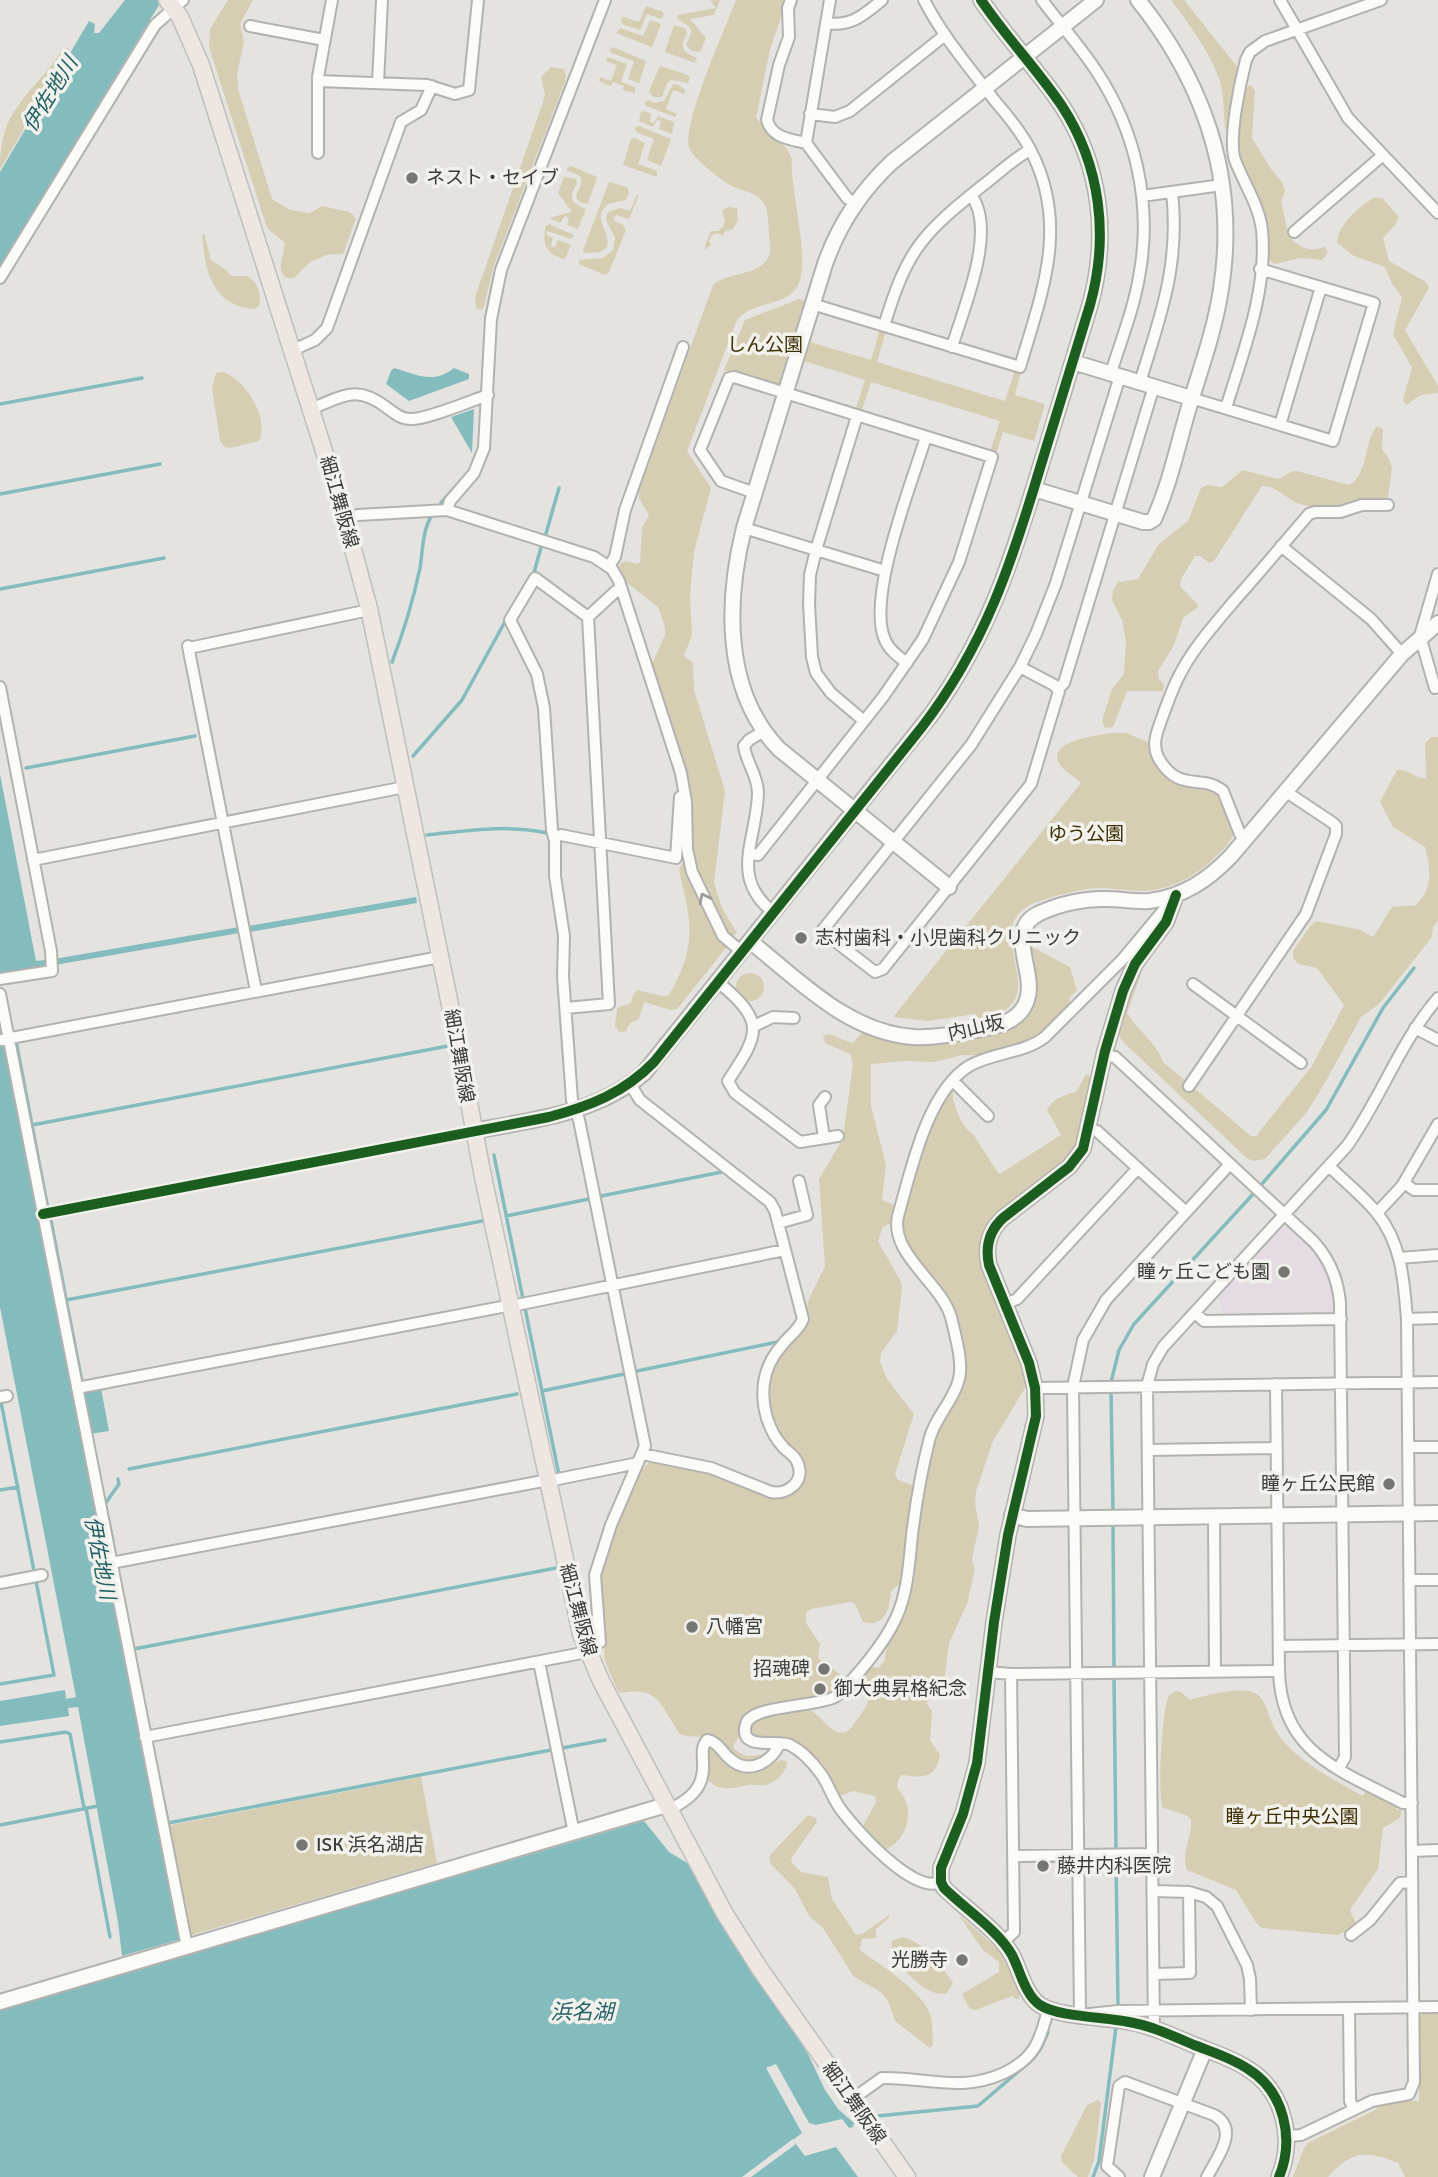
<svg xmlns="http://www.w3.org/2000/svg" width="1438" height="2177" viewBox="0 0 1438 2177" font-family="Signika,'Noto Sans JP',sans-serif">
<rect width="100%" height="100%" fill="#e4e3e0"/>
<path fill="#e4dbe3" d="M1282,1226H1290L1311,1245L1326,1266L1334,1290L1336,1312L1333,1316L1226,1317L1217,1297Z"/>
<path fill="#d6ceb2" d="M228,0H253L240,24L244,41L237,75L238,89L272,199L290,210L310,213L322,206L350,212L356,218L343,254L327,255L310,262L294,278H286C274,266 286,257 284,242L267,228L209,47L210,29Z
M710,0H720L714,15L690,19L706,38L700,52L692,51L686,45C696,24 690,29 677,18L678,15L716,8Z
M736,0H787L770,50L756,118L787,149L792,159C789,191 815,270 794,291C778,307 751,302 737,320L687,451L711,488L694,552L690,594L692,635L684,656L693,663L694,690L725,791L714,883L722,908L737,933L731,937L728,936L700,881L693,860L690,802L651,666L665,635V627L658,607L626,582L619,567L621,563L626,561L637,564L640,562L642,528L649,515L639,498V490L713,285C727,272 754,276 766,261C772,254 770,244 769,235C768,225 769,213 764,204C758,192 743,191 732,186C722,181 692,158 689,147C682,125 726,26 736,0Z
M1171,0H1184L1238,68L1227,131L1225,128C1224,114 1224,99 1221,85C1214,57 1188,23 1171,0Z
M646,6L663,12L664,16L661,19L647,14L640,30L622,24L621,19L624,17L639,22Z
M650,20L661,24L652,47L616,33L620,28L643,36Z
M674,25L685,28L687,34C678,49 684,52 697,58L695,63L665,52Z
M66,47L69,49V53L0,169C0,121 16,107 45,73C52,65 58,55 66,47Z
M613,47L646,61L639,83L628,79L634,61L611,53L610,49Z
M607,57L627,64L621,82L635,87V93L622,90L624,86L613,82L611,86L599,81L600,77L611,81L617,65L606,61Z
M660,66L688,75L690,77L688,83L671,80L667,83L662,97H653L649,91Z
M551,67L564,69L566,75L565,82L493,268L484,307L481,310L476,309L475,297L543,102L545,95L541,77Z
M673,84L679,85L685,90V94L673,90L666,109L677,114L675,117L646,106L645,102L649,100L654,103L664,101Z
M1249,85L1252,86L1255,91L1252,138L1271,169L1282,182L1285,191L1281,202L1289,237C1302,249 1308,252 1325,247L1328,253L1322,260L1300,258L1275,264L1267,259L1238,153C1238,136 1239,98 1249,85Z
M644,111L651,114L650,122L654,123L658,116L674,122L672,134L659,129L661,121L657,120L653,127L639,121L641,112Z
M639,126L671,139L661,166L647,160L654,139L636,132L635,128Z
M634,138L645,143L638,164L657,171V177L623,165L631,139Z
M571,166L597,177L588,204L580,202L576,198C578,185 592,177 567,171V168Z
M564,177L576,179L577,184C568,197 571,204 586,209L578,229L567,225L569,218L565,216L560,223L549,218L572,212L558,193Z
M609,182L627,187L629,192L626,200L608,204C590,220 612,230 607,247L601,252L584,253L583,250Z
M637,195H639L629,219L616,215L613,220L623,225L626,230L609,272L605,275L579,264V260L603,258L613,250L615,238L606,220L608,212L620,208L630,211Z
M1375,197L1383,199L1399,217L1396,224L1383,238L1389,261L1426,282L1429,288L1405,330L1438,386V393L1421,395L1406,405L1403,400L1412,368L1393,334L1402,297L1392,284L1385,267L1354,256L1337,243C1338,224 1360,206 1375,197Z
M728,207L737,208L738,220L733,229L725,231L723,236L718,233L712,235L709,241L711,245L705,250V245L711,231H718L723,227L725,221L722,211Z
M549,224L574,235L571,239L547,231L546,235L553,238L551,246L555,247L558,240L571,245L565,259C547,256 541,243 546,226Z
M204,233L211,260L225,269L231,276H247C258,282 262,294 259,306L255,309C212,306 205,271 202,236Z
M799,299L808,302L783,386L779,388L724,370L745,320Z
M880,329L886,331L877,362L1005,401L1015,370L1021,372L1015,395L1045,404L1034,441L1003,432L996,454L990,452L1000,421L871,382L861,413L855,411L865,380L804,361L810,342L871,360Z
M223,372C245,379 270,418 259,441L230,448L225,447L220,441L212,388L216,373Z
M1377,426L1383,429L1382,449L1389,459L1392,468L1388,497L1385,500C1357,504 1324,513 1297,503C1285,498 1275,485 1262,486L1214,561L1209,563L1200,556H1195L1181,579L1180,586L1198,605L1197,608L1183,618L1174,645L1158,671L1159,679L1164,684L1163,691H1127L1113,727L1105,728L1102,721L1112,689L1124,674L1126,642L1122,620L1112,600L1113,591L1118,582L1138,579L1159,544L1188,521L1201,488L1207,485L1222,487L1243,470L1278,479L1293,471H1297L1349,485C1369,474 1363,443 1377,426Z
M1112,733H1126L1148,742C1156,759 1166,781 1187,787C1199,791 1206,787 1219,794C1223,804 1235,822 1233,834C1231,842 1223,850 1217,855C1196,878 1166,892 1136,891C1123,890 1111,888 1098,888C1079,889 1058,895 1040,901C967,925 1067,1003 980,1019L976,1018L975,1014L928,1021L893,1017L1081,783C1075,777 1065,772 1060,765C1044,741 1099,735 1112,733Z
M1431,737H1438V921L1433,927L1432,937L1379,1004L1361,1017L1322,1088L1306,1113L1265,1159L1254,1161L1248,1159L1123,1042L1117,1032L1131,984L1139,973L1140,977L1127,1013C1138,1032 1156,1041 1163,1062L1251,1136H1256L1312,1066L1344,1005L1317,968L1298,964L1293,958V951L1311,925L1317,921L1361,930L1373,937L1392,907L1416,905C1433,889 1431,868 1425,847L1393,827L1380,802L1397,770C1408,768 1416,780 1426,778L1425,744Z
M682,864L687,867L726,948L677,1009L671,1010L644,1002L639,1019L630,1023L626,1031L619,1032L615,1026L617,1008L631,1003L633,995L637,990L662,996L669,995C697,947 692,922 679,871Z
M1032,947L1070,967L1077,990L1070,997L1069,1007L1043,1034L1030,1042L980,1055H963L934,1062L905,1061L871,1064V1106L886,1165L882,1200L897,1206L893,1222L883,1227L878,1241L901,1282L902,1288L897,1331L881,1353L880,1361L887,1379L914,1414L895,1474L898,1480L912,1485L914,1489L902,1582L891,1591C890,1609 885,1628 863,1622L855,1604L851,1602L811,1609L806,1612V1623L820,1644L818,1658L841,1675L842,1682L832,1694L749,1712C740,1722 743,1734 734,1744V1748C746,1760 754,1755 768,1753C742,1772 734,1754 716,1738L687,1736L680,1734C661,1708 661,1685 620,1693L617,1690L604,1658L605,1638L599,1584C600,1563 632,1473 650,1462C670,1462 695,1468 714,1474C741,1483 781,1516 802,1482L788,1445L775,1426L771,1415L768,1392L769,1380L777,1359L805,1327L808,1301L825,1266L819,1179L843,1138L853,1064L850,1054L825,1043L823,1036L829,1034L852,1043L863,1032L988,1034L1033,1002L1036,987L1030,949Z
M736 987a14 14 0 1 1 28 0a14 14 0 1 1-28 0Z
M1086,1074L1089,1075L1091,1083C1085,1110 1084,1140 1065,1162L998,1212C982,1228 977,1246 982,1267L1023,1365L1027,1385L993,1441L976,1491L975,1503L979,1526L972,1559L975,1569L967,1604L949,1643L943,1689L926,1703L932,1711L930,1740L940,1755C935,1779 924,1778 902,1775L899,1778L897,1787C900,1792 904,1796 906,1802C913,1818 902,1845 885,1849L862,1828L876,1802L875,1796L853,1791L840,1796L811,1756L757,1740L749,1733L750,1722L759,1717L808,1709C824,1716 838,1748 854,1724C859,1716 866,1709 869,1699L868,1695L863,1693L849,1696L846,1693L868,1666L878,1668L884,1662L888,1642L900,1619L921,1496L934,1437L959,1391L956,1318L905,1242L900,1224L926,1135L949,1092L953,1091C952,1103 961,1127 973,1134L998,1173H1001L1061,1135L1047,1110C1054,1097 1065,1096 1077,1091Z
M1176,1691L1181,1692L1190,1700C1206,1695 1241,1686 1255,1693C1267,1699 1269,1720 1276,1731C1295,1761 1333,1779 1363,1796L1367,1789L1398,1806L1396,1809L1402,1811L1400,1818L1383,1828L1378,1869L1350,1910L1356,1924L1353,1928L1337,1935L1262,1928L1256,1923L1236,1890L1187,1870C1180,1852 1193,1837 1191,1819L1186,1815L1163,1808C1157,1797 1162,1711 1168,1698C1170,1693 1171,1694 1176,1691Z
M708,1746L736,1768L753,1771L782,1760L787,1762C787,1772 776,1782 766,1785C760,1786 755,1784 749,1785C734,1788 720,1793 708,1780Z
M421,1777L437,1863L188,1936L166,1826Z
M808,1815L816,1818L817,1822L792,1857L791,1862L801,1872L828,1877L832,1899L856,1935L862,1934L889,1915V1918L876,1929V1938L862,1939L860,1950C881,1966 923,1990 931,2017C933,2026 932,2036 933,2045L930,2048L895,2021L888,2001L881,1992L854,1977L823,1928L809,1916L795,1889L771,1864L769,1858L771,1854Z
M958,1914L1000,1951L1020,1992L1019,1998L1016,1999L1012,1996L976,2010L970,2009L962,1994L999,1972V1962L983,1950Z
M902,1937C925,1942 941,1964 953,1983L947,1993C928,1999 906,1971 893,1959L891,1955L892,1941Z
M1425,2012H1438V2177H1405L1398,2163C1366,2150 1351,2151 1328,2177H1293L1303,2150L1308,2143L1377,2109L1375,2105L1386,2102L1419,2101L1418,2018Z
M1098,2100L1101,2103L1094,2160L1088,2177H1078L1062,2162L1061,2156L1087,2105Z"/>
<path fill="#84bcbe" d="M125,0H162L0,266V172L89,21L95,24L94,33H99Z
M394,368C416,374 433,385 454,368L469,374V379L409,401L386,384L391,371Z
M474,409L472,453L451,417Z
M0,774L36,961L46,960L47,966L0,974Z
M416,897L417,903L249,932L248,926Z
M239,927V933L55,965L54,959Z
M0,1013L181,1939L122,1956L118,1922L78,1707L68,1708L69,1716L0,1726V1701L65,1690L66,1699L76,1697L0,1307Z
M101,1388L109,1431L90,1434L82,1395L84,1392Z
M644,1821L669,1852L689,1864L719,1918L808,2054L825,2090L838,2109L854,2123L853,2127L849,2128L842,2119L816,2125L809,2123L776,2064L766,2068L802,2133L793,2140L805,2156L836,2147L858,2177H0V2010Z"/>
<path fill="#e4e3e0" d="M793,2139L796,2144L751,2177H742Z"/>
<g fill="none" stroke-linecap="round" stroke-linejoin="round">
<path stroke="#84bcbe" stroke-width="3.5" d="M486,317L496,269L570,77
M0,404L142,378
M0,494L160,464
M441,503L457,485
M545,537L559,488
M533,576L542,544
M0,589L164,558
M392,662C404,631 413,601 420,568C423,550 422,531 432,515
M413,756L462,700L507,618
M26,768L195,736
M427,835C466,831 507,824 547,833
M16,1041L47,1204
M32,1125L448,1046
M494,1155L523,1299
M1261,1185L1326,1110L1383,1008L1414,968
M601,1196L722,1172
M506,1216L589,1199
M51,1221L82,1382
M66,1300L482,1221
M525,1308L559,1475
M637,1371L777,1342
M1111,1382L1119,1350L1134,1324L1254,1193
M542,1391L624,1374
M1111,1392L1113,1511
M1,1402L34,1571
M129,1469L517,1394
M0,1490L18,1487
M1113,1524L1114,1668
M113,1541L105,1504L119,1484L118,1479
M134,1649L556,1568
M1114,1677L1116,1849
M0,1684L54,1675L36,1581
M0,1742L66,1732L70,1734L84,1808
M562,1748L605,1740
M164,1802L168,1823L551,1750
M86,1808L110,1937
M0,1825L98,1806
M1116,1859L1118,2005
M877,2116L978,2106L1033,2059L1041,2048L1048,2032
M1093,2177L1099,2161L1116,2027"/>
<g stroke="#b2b2af" stroke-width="14">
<path id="street" d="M791,0L788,8L789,37L779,65L767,120C772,138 790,139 806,143
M830,0L806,143L847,198L855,203
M1042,0C1060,24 1081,47 1097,72C1135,130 1152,202 1140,271C1135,306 1121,340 1111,373
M1280,0L1348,118L1438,213
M826,23C851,27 864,15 882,0
M250,26L324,40
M318,81L427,85L455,94L469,90L478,0
M378,83L382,0
M810,114L835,117L850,111L945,35
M318,153V77L332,0
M1142,196L1222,185
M1294,232L1383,155
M0,278L155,25L183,0
M812,304L1020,367C1042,292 1070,225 1030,149C1021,132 1008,116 995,101C970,68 943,37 924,0
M884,326C907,250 921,235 982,186C998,174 1013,159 1030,150
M952,347C963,309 998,230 971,195
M291,351L315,340L327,328L401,122L421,110L432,86
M1140,382C1161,315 1180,264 1172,192
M1191,398L1333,441L1374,303L1260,269
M1226,408C1243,352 1268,290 1262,230C1259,205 1244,184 1235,160C1228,139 1240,83 1246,60L1250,52L1265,41L1381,0
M310,409C343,397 355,384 386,407C393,412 400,419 410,419C426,420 470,401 488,395
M857,416L816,550L810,575L809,604L812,657L816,673L831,693L864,721
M1280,425L1321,287
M447,510L450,501L474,473L484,448L491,319L501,270L605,0
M345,519L358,515L447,510L594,557L612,569L619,581L681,773L686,802L687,849L692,872L723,936L742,952
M744,528L885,571
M1281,546L1371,619L1402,654
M609,566L615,557L625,510L683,347
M188,646L256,991
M189,648L369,610
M907,663C899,657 889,650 885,640C866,598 912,482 926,437
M1020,667L1054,685L1059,691L1031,784L883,969L875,972L822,931L971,745L1020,667L1036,634L1056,583L1120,376
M0,687L51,951L52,971L0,979
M1435,688L1420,636L1438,574
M1058,689L1064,683L1154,386
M764,731L749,740L744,746C746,762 758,776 758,793C757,840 728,877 774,913
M554,837L561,835L676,858L680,797
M1245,839L1240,834L1223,791C1201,773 1180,794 1159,759C1151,745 1157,732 1162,718C1167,704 1172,690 1178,678C1192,649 1215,624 1235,600C1260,572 1284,543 1309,514L1315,512H1340L1362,505H1388
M750,854L758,855L883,697L923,639L959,562L992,457L734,377L729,378L700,450L721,481L755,493
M33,860L405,787
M718,982C767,1022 759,1034 728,1081L735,1093L800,1142L838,1136
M1193,984L1301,1063
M0,994L187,1947
M566,1008L609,1004L588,617L616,591L622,590
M754,1026L773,1017L794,1018
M1415,1028L1438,1040
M0,1040L440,957
M1104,1055L1115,1057L1314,1242C1330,1260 1338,1279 1340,1303L1345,1757L1339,1768
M953,1081L988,1116
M630,1084L640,1100L770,1202L775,1211L803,1319C799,1330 790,1335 783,1344C773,1355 766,1368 764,1383C761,1406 768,1431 784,1448C789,1453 796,1456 798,1464C805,1482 787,1495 771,1492L711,1468L642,1454
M1189,1086L1306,914L1336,834V826L1333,823L1285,791
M1089,1129L1097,1131L1186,1212
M824,1138L819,1105L825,1097
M1230,1164L1106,1300L1083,1340L1073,1387L1080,2015L1118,2011L1438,2007
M1404,1183L1414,1190H1438
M1377,1213L1402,1186L1438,1124
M43,1214L474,1131
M778,1223L807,1215L799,1181
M1399,1258L1438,1255
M1005,1304L1017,1299L1138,1168
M512,1306L785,1250
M1195,1313L1204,1321L1341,1319
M1407,1319L1438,1318
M1276,1384L1279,1671C1281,1753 1340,1770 1403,1803H1412
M77,1388L512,1305
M1035,1388L1438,1382
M0,1397L7,1396
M1408,1447H1438
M1148,1450L1277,1448
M548,1481L638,1463
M1214,1516L1215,1672
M111,1563L548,1480
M1409,1580H1438
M0,1583L42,1575
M1279,1646L1438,1644
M586,1648L600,1642L595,1575L611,1525L645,1446L579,1120L572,1100L563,976L564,936L555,876V841L552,830L544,708L537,674L510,620L535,578L588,617
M539,1662L574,1833
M988,1672L1011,1674L1279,1671
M145,1737L577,1654L587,1650
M669,1810C690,1799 705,1788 703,1762C703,1754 701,1747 707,1740C718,1742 721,1751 729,1758C748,1776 771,1763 780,1743
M1412,1851L1438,1850
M1013,1856L1152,1854
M941,1882C914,1895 857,1831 842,1811C833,1800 829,1785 821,1774C813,1763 802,1751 790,1745C777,1739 738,1752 746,1724C751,1705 817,1707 835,1697C856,1678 884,1644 896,1618C908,1592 909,1563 912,1535C916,1503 921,1472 929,1441C934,1418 954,1401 959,1379C963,1362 956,1339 952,1321C945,1285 889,1255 898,1216C911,1171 927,1092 969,1066C993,1052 1023,1054 1045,1037L1122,960L1172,900
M1153,1891L1189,1892L1206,1897L1217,1906L1247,1965L1250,1979L1251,2010
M1351,1935L1370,1920L1400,1883L1412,1882
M1003,1942L1014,1932L1011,1674
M1154,1974L1190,1973L1189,1892
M1349,2008L1350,2101L1354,2109
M1154,2029L1147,1386L1153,1364L1163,1347L1347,1146C1381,1098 1400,1042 1438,998
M851,2100L882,2078C926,2077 961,2093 1004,2073C1035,2058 1040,2041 1048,2010
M1287,2136L1301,2135L1372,2101L1409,2094L1414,2082L1407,1319C1404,1282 1402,1244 1377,1213C1363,1196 1345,1182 1329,1166
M1119,2177L1107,2166L1119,2086L1125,2082L1214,2115C1240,2129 1217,2158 1207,2177"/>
</g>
<g stroke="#b2b2af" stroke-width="18">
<path id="secondary" d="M1073,362L1191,398
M1034,489L1143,522H1149L1154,519C1170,484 1178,444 1189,407C1201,368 1215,329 1221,289C1238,180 1205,84 1138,0
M949,887L779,749C723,691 726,601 744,528L825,264C839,224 861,191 892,162L1096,0
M1176,895L1166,922L1135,964L1123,991L1105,1051L1083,1149L1069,1167L1003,1218C989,1231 985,1246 989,1265L1029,1363L1035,1388L1036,1416L1008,1535L994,1622L977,1763L963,1814L941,1868V1882L944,1888C964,1908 998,1930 1012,1955C1020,1970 1025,1995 1040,2005C1058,2017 1107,2017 1129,2022C1152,2026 1173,2036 1194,2045C1212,2052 1232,2058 1248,2069C1284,2091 1295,2139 1279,2177
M751,942C799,980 847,1032 913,1037C934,1038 955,1034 976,1030C996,1027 1020,1022 1027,1000C1037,972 1003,929 1040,913C1059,904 1086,898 1107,899C1121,899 1135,902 1149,901C1183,897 1208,880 1231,856L1402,654L1438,623
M474,1131C533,1120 596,1114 644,1073L931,715C988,636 1012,560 1040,468C1057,414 1073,360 1090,305C1109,237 1101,166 1062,106C1037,69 1006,37 981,0
M1012,1515L1027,1519L1438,1513
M0,2002L666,1805
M1152,2177L1205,2049"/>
</g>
<g stroke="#bfbfbd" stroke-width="19">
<path id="primary" d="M167,0L180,17L201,65L339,498L369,608L458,1044L483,1177L581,1634L601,1681L725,1914L760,1969L907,2177"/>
</g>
<use href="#street" stroke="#fbfbfa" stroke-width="10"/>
<use href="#secondary" stroke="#fbfbfa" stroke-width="14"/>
<use href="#primary" stroke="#ede6e1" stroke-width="16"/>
<g stroke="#f2f1ec" stroke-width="15">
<path id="cycleway" d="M1176,895L1166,922L1135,964L1123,991L1105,1051L1083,1149L1069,1167L1003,1218C989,1231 985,1246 989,1265L1029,1363L1035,1388L1036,1416L1008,1535L994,1622L977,1763L963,1814L941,1868V1882L944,1888C964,1908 998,1930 1012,1955C1020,1970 1025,1995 1040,2005C1058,2017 1107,2017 1129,2022C1152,2026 1173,2036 1194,2045C1212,2052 1232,2058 1248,2069C1284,2091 1295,2139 1279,2177
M43,1214L549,1117C590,1106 624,1093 654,1062L922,727C985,645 1011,565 1040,468C1057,414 1073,359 1090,305C1109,237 1101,166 1062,106C1037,69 1006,37 981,0"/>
</g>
<use href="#cycleway" stroke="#1b5e20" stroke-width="10"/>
</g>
<defs><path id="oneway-chevron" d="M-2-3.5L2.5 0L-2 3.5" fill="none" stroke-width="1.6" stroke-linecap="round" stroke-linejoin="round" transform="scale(1.75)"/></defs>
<use stroke="#9b9b9a" href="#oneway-chevron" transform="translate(704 898) rotate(-116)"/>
<g fill="#767673" stroke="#f2f1ec" stroke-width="2.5">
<circle cx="412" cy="178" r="7"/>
<circle cx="801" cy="938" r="7"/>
<circle cx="1284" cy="1272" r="7"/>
<circle cx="1389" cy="1484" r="7"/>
<circle cx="692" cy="1627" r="7"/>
<circle cx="824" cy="1669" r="7"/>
<circle cx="820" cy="1689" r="7"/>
<circle cx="302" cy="1845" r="7"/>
<circle cx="1043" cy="1866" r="7"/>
<circle cx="962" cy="1960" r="7"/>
</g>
<g text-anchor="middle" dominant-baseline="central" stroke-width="7" stroke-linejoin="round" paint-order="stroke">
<g font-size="19" fill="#3b3b39" stroke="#f2f1ec" text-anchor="start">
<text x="426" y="178">ネスト・セイブ</text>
<text x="815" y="938">志村歯科・小児歯科クリニック</text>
<text x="1270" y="1272" text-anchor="end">瞳ヶ丘こども園</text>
<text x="1375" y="1484" text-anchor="end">瞳ヶ丘公民館</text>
<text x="706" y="1627">八幡宮</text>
<text x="810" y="1669" text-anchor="end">招魂碑</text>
<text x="834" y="1689">御大典昇格紀念</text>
<text x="316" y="1845">ISK 浜名湖店</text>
<text x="1057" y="1866">藤井内科医院</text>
<text x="948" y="1960" text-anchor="end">光勝寺</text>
</g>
<g font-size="19" fill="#3b2f00" stroke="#f2f1ec">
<text x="765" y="345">しん公園</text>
<text x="1086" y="834">ゆう公園</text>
<text x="1292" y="1817">瞳ヶ丘中央公園</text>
</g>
<g font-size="19" fill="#3b3b39" stroke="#f2f1ec">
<text transform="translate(339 502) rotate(74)">細江舞阪線</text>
<text transform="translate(976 1028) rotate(-13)">内山坂</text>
<text transform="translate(459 1056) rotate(80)">細江舞阪線</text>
<text transform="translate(578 1610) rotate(75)">細江舞阪線</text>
<text transform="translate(854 2103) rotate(55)">細江舞阪線</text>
</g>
<g font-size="21" font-style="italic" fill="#206266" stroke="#f2f1ec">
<text transform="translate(50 94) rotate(-58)">伊佐地川</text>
<text transform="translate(100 1558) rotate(79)">伊佐地川</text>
<text x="582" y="2012">浜名湖</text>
</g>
</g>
</svg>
